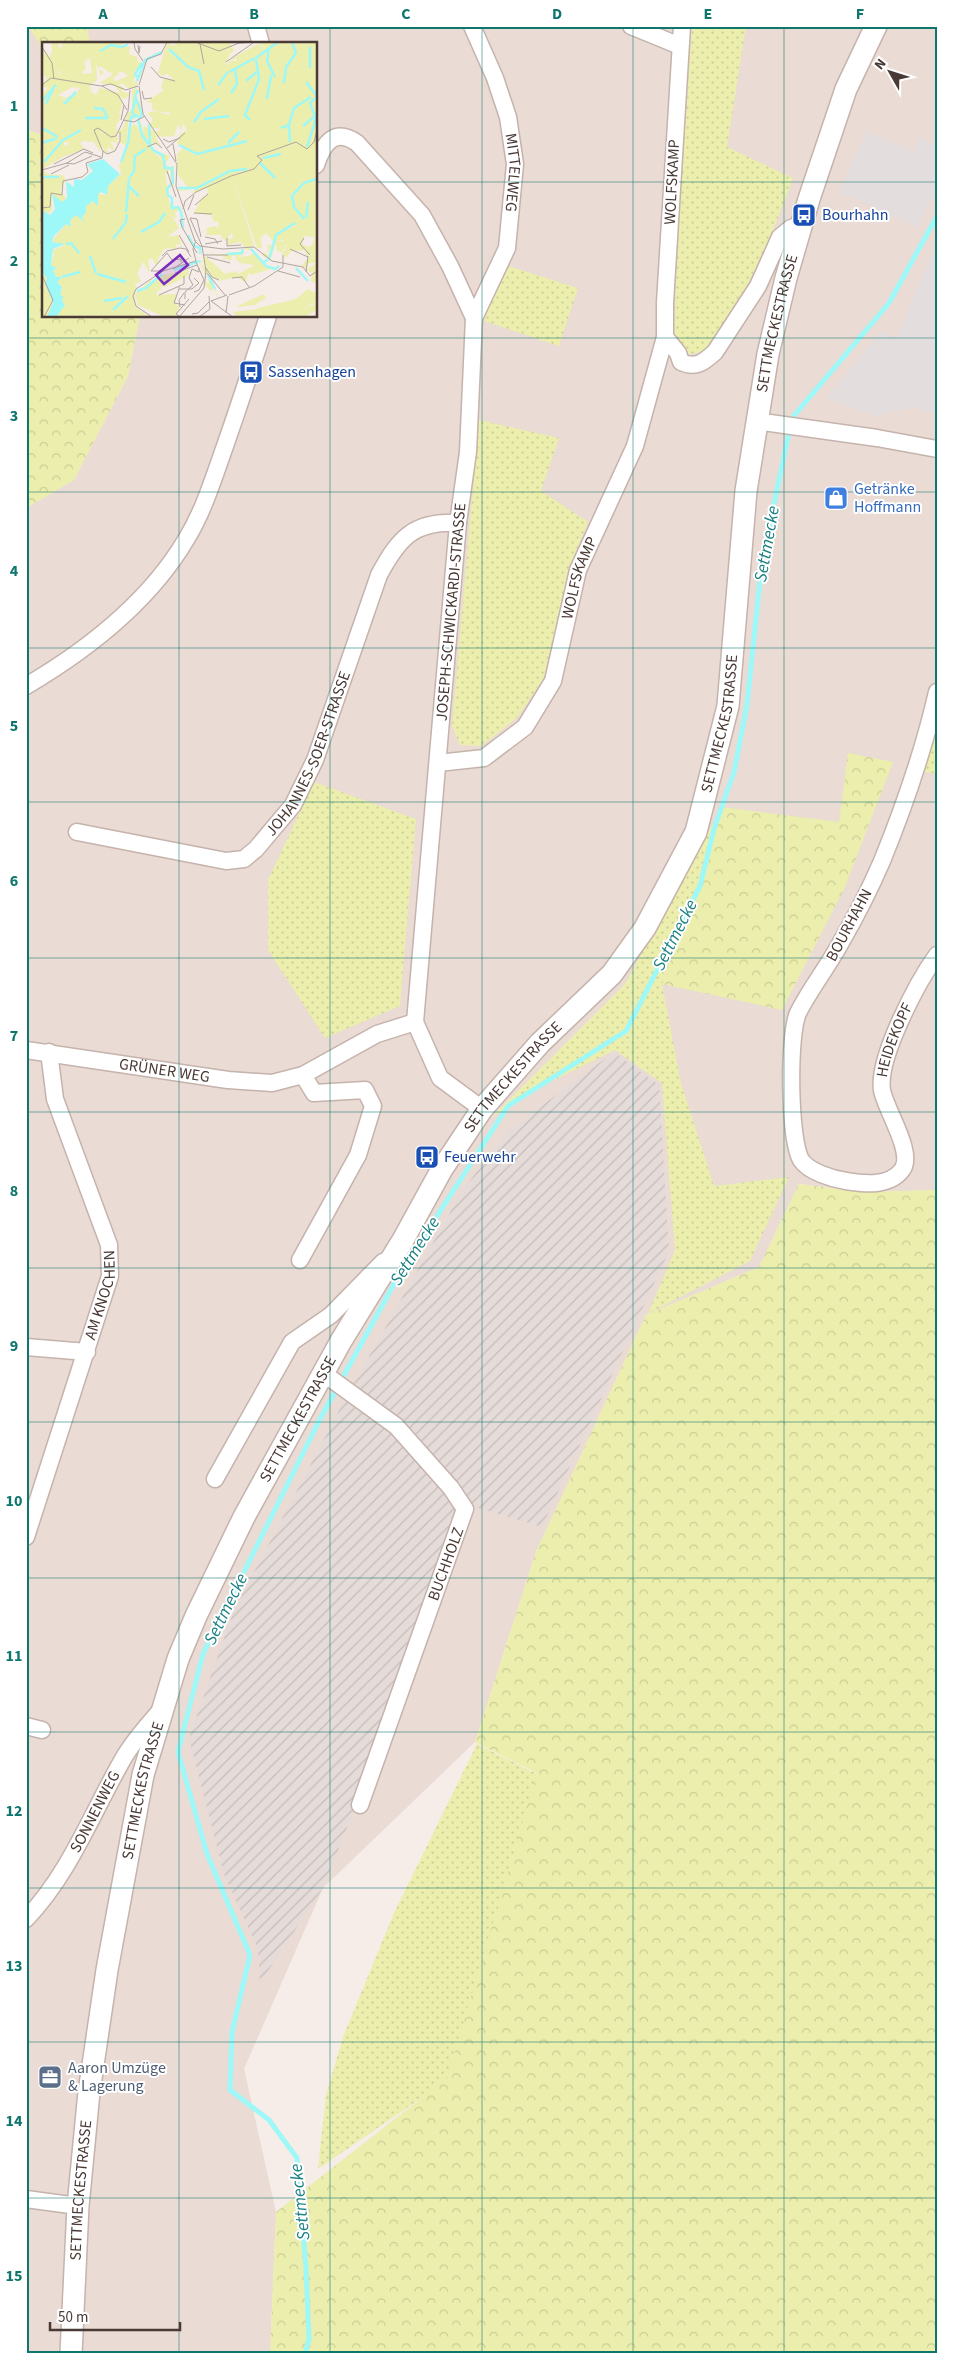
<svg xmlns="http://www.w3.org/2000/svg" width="963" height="2380" viewBox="0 0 963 2380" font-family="'Source Sans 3',sans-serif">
<defs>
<pattern id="industrial-furrows" width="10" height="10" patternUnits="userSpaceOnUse" patternTransform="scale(1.25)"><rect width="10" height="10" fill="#e5dbd9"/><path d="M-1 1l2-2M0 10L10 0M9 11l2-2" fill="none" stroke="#c6bdbb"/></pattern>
<pattern id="grass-dots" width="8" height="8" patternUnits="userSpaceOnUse" patternTransform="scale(1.25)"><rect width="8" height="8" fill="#ebeead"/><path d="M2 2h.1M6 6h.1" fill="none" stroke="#cbcd95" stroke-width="1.8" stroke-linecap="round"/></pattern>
<pattern id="forest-crowns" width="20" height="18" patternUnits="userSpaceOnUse" patternTransform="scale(1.25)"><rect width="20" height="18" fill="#ebeead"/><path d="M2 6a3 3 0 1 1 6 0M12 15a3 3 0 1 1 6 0" fill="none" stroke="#cbcd95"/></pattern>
</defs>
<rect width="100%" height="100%" fill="#f6ece8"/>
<path fill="#eadbd5" d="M26,26H937V1190L865,1192L799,1184L759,1267L646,1315L536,1552L475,1742L323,1888L244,2069L276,2212L270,2354H26V508L74,480L128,376L140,316H316V44H44V135L26,130Z"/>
<path fill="url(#industrial-furrows)" d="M614,1052L659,1085L669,1251L542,1527L475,1507L323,1888L260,1983L258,1949L224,1874L189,1738L234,1610L344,1401L462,1191L509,1130Z"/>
<path fill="url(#grass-dots)" d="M692,26H746L727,147L793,178C771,239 745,301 704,352L688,354L674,338L677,247Z
M505,265L578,288L559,346L484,321Z
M479,420L559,438L541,491L588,522L569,569L544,678L517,718L481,746L460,745L452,726Z
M937,704V774L919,771Z
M314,782L416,819L400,1006L325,1038L268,950V880Z
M722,807L662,984L681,1083L714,1186L789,1177L750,1261L648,1314L675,1250L662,1083L615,1050L528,1093L491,1118L625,984Z
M477,1744L539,1775L449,2079L318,2169L326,2095L343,2037L394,1913Z"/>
<path fill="url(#forest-crowns)" d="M28,26H87L90,44H44V51Z
M26,130L44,135V316H140L128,376L74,480L26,508Z
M848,753L893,762L845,887L782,1010L662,984L722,807L839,822Z
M799,1184L865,1192L937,1190V2354H270L276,2212L447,2078L537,1773L475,1742L536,1552L646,1315L759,1267Z"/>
<path fill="#e3dedd" d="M867,131L913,152L919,137L937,145V189L918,227L839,192Z
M937,243V415L913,408L875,416L826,398L880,333L897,338Z"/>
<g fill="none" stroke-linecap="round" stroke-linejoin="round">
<path stroke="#9ef8f8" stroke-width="5" d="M305,2354L309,2339L306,2268L297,2158L269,2120L230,2090L232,2032L250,1955L207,1854L178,1752L203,1654L320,1419L399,1275L508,1106L626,1031L700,886L714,829L734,772L747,705L762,561L792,418L889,303L937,216"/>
<g stroke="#c5b3ac" stroke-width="19">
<g id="minor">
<path d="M256,26L261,44"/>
<path id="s1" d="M472,26L495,78L508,117L515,164L507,248L474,318"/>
<path d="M631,26L680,46"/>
<path d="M682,26L665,303V337L678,353L681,362C696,369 704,362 715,352L758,286L780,237L791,228L801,225"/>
<path d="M316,165C323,144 334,127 357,143L422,215L450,266L474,318L468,452L458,523L415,1022L440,1078L482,1109"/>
<path d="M756,421L877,438L937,449"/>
<path d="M26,686C89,649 150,601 187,538C204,510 214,477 225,446C240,403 254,360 268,316"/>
<path id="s2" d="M937,692C924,749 904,807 882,861C870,889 855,918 840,944C827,968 810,989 798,1013C788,1035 789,1139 801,1160C809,1172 833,1179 846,1181C864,1184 889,1187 902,1170C915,1153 885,1109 882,1090C877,1058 918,981 937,955"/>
<path id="s3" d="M438,763L484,758L525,727L553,681L578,570L635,446L665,337"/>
<path id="s4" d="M77,832L226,861L244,859L256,849L293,805L315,760L379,575C399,538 413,521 458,523"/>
<path id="s5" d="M26,1050L228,1080L272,1083L303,1075L377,1034L415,1022"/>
<path d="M300,1260L358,1155L373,1106L365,1090L314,1093L303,1075"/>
<path d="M26,1347L87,1352"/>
<path d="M323,1373L396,1426L451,1488L465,1509L360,1805"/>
<path d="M215,1479L292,1342L331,1315L383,1262"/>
<path id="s6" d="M26,1537L110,1276L109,1245L55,1099L49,1052"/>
<path d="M26,1726L42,1730"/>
<path id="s7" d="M26,1919C70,1873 92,1813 123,1759C133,1741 147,1726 160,1711"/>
<path d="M26,2199L78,2206"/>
</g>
</g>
<g stroke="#c5b3ac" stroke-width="24">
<g id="tertiary">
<path id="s8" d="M71,2354L78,2206L89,2092L107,1970L143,1775L178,1659L196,1616L244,1517L341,1341L403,1240L442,1169L482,1109L540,1043L612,974L645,928L696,832L728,706L746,491L768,354L786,278L809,199L846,89L876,26"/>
</g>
</g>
<use href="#minor" stroke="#fff" stroke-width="16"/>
<use href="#tertiary" stroke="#fff" stroke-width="21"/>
</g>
<path fill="none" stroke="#0f766e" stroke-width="1" stroke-opacity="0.55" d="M179,26V44M330,26V2354M482,26V2354M633,26V2354M784,26V2354M26,182H44M316,182H937M179,316V2354M26,338H937M26,492H937M26,648H937M26,802H937M26,958H937M26,1112H937M26,1268H937M26,1422H937M26,1578H937M26,1732H937M26,1888H937M26,2042H937M26,2198H937"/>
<defs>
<g id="bus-square" transform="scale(1.25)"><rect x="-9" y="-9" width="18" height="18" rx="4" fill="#1a4fb4" stroke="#fff"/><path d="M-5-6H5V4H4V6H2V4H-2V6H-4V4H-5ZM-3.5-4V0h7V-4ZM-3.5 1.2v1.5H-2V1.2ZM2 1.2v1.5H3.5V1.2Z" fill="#fff"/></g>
<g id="shop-square" transform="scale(1.25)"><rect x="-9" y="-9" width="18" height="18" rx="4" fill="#3f7fe0" stroke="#fff"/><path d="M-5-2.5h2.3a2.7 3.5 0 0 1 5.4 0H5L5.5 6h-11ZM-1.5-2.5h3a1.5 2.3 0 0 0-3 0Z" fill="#fff"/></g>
<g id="office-square" transform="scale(1.25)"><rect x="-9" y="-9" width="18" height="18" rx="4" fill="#5c6f8a" stroke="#fff"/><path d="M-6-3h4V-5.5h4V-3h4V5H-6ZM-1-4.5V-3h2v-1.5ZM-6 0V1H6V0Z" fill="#fff"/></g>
</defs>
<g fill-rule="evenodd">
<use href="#bus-square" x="804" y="215"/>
<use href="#bus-square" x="251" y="372"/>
<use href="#shop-square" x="836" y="498"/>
<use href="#bus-square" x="427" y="1157"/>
<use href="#office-square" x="50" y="2077"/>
</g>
<g text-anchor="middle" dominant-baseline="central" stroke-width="4" stroke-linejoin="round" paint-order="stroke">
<g font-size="16" fill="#4a3a35" stroke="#fff">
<text stroke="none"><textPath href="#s1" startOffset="154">MITTELWEG</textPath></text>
<text transform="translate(672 182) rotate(-87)">WOLFSKAMP</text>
<text stroke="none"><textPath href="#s8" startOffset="2204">SETTMECKESTRASSE</textPath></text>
<text stroke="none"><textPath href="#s3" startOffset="258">WOLFSKAMP</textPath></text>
<text transform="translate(451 612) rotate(-85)">JOSEPH-SCHWICKARDI-STRASSE</text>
<text stroke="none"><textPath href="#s8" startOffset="1799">SETTMECKESTRASSE</textPath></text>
<text stroke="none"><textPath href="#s4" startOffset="296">JOHANNES-SOER-STRASSE</textPath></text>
<text transform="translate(849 925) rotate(-62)">BOURHAHN</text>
<text stroke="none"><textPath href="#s2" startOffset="748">HEIDEKOPF</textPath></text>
<text stroke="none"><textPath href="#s5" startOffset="140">GRÜNER WEG</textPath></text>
<text stroke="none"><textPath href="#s8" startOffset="1379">SETTMECKESTRASSE</textPath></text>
<text stroke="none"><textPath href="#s6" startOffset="254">AM KNOCHEN</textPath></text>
<text stroke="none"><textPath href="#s8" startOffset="974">SETTMECKESTRASSE</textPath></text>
<text transform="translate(446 1564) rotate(-70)">BUCHHOLZ</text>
<text stroke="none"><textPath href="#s8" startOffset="569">SETTMECKESTRASSE</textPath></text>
<text stroke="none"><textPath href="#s7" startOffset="128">SONNENWEG</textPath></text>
<text stroke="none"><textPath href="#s8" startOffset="164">SETTMECKESTRASSE</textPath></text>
</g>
<g font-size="16" fill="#164399" stroke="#fff" text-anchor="start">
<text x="822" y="215">Bourhahn</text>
<text x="268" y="372">Sassenhagen</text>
<text x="444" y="1157">Feuerwehr</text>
</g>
<g font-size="16" fill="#366cbe" stroke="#fff" text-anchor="start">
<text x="854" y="489">Getränke<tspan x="854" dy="18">Hoffmann</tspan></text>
</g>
<g font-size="16" fill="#4e5e75" stroke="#fff" text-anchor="start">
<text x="68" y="2068">Aaron Umzüge<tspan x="68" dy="18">&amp; Lagerung</tspan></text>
</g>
<g font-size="18" font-style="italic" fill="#1c8284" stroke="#fff">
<text transform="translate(767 544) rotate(-80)">Settmecke</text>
<text transform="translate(675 935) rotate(-63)">Settmecke</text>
<text transform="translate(415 1251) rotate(-58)">Settmecke</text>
<text transform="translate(226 1609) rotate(-64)">Settmecke</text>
<text transform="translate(300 2202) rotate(-96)">Settmecke</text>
</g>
</g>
<g transform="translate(42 42)">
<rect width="275" height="275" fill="#f6ece8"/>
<path d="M139,0H153L163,14L169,10L171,0H188L192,9L188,12L186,8L178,10L179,17L160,32L148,27L145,17L153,11L145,13ZM216,2L224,6L203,16L200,23L195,15L190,19L189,17ZM0,6L5,15L6,8V16L11,8L17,31L24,36V32L32,34L36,40L38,38L34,32L36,24L40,32L50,31L48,17L55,15L68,18L67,22L72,19L77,32L71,36L81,50L88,52L83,57L77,55L80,61L78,72L73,67L78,64L77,60L75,62L68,54L54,53L58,46L78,51L73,44L58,41L70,33L71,29L68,31L58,24L56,27L62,30L59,34L54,21L55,38L47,45L51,50L46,48L44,54H33L38,46L30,45L16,53L24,56L33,51L25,58L11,55L1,61L0,54L6,45H0L5,35L0,32ZM95,45V59L101,72L86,80L85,104L78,100V91H73L77,98H72L69,90L74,78H78L74,82L75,90L81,86L86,70L90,69V48ZM33,83L37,87H55L67,96L73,109L65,105L67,112L64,111L58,103V110L52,100L41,99L38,101L42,107L24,114L21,105L27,102L21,96ZM102,84L114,90L120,87L117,95L110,96H114L120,106L115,101L105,100L101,92ZM109,102L114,109L128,114L124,121L125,126L132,124V140L131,146L130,142L126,145L127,150L124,145L129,140L128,127L122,134L123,141L122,135V121ZM203,128L202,133L193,138L215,206L189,134L168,147L169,151L165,153L166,146L150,151L154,146L153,143L185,130ZM259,176L263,177L261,181L240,188L235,200L257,195L262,196L260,202L265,205L270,203L273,195L263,194V189L275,186V241L269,239L270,231L265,228L274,221H267L264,226L259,224L270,212L263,214L264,208L249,209L244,216L240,211L243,208L245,201L240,210L235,209L234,201L228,218L220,213L222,210L228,214L234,198L226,193ZM117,199L133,202L135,206L130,210L132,206L122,207L116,217L114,213L118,211L106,206L117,205Z" fill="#ebeead"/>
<path d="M9,0H17V6L21,4L18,0H82L79,4L88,5L87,12L95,15L96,20H100L92,36L91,44L95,35V44L88,47L80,41L77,43L82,46V48L78,47L71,42L79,46L72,40L86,34L81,30H74L71,23L66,27L63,22L67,18L55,15V21L54,15L46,17L42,21L44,27L40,30L41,33L50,31L55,37L53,40L37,41L32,34L25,32L24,38L12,21ZM125,0L130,4L139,0L145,13L154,11L145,17L148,25L163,29L179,15L169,9L163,18L153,0H171L172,7L186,9L188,12L184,21L187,23V19H194L195,15L200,23L203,16L224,6L216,0H275V192L267,195L264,189L262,196L232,199L226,212V202L230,203L231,199L224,191L218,197L220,206H215L193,138L202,133L198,129L185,130L153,143L157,147L150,145L147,148L135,149L145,144L136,133L135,112L141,106L135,101L138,92L145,88L141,81L139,89L136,82L132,94L120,95L116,89L119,87L106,85L111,77L105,71L115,69L126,73L129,71L110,68V61L104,60L122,48L119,46L122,36L132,37L125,32L118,35L120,33L116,31ZM259,176L263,177L261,181L234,192L233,198L227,193ZM46,48L54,53L71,54L75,62L78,59V65L73,67L79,74L69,90L72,98L77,100L73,104L75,101L67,99L60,89L37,87L21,96L29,98H22L26,99L22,101L24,113L1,127L0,59L4,61L10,53L24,59L34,50L33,54H44L42,50ZM98,56L100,73L97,77L100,84L101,92L108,101L117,102L109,103L112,109L117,108L112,110L122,121L127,160L132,166L138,164L142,176L138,168L133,170L134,177L129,173L137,186L125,195L137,193L140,206L137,201L136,205V202L126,203V200L121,203L117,199L118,205L107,206L118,211L114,213L117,220L114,223L110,216L106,218L108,232L101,220L95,232L99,239L92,243L95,245L92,251L94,265L107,275H14L22,263L18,253L20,246L15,240L20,236L14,235L11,228L15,227L9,223L12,212L10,209L23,203L10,199L24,182L29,184L28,177L34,173L42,179L40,174L44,171V164L51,159L56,163V152L64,153L66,144L79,132L77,124L87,101L86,86L93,82L100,89L96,78L100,71L95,59L97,63ZM0,128L8,133H21L24,138L18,148L24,156L19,161L10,152V168L6,172L0,168ZM189,134L212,203L208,206L210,209L202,206L201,211L207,209L196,215L207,214L213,210L219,220L228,218L221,221L224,224L235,225L210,233L206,231L204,241L195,235L176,239L184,233L177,237L171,236L163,221L172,243L176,255H175L171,242L170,250L163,243L162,240V237L166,243L167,236L164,230L163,233L158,220V219L161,218L159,221L164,227L161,212L183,232L194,229L196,232L213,223L198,221L193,216L195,213L190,214L189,219L183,216L182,219L181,215L186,213L177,214L170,212L169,210L174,213L197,210L203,205L198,200L186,203V197L191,196L190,190L183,199L180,195V199L179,193H164L165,187L161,191L165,186L173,184L177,187L176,179L172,180L170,174H175L152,171L160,156L169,151L167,145L170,147L171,142ZM146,228L147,233L123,245L119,244V248L115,249V253L134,252L133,263H138L134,273L122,275L96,263L93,252L107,240L118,234ZM0,231L6,238L3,241L9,251L11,265L5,275H0V246L3,245L0,244ZM266,247L274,251L275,260L259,267L274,262L275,268L262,275H195L191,270L216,267L214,263L193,265L222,252L224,256L214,262L216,266L254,257Z" fill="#ebeead" fill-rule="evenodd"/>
<path d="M61,117L78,132L66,144L65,153L59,150L56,152V164L51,159L44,164V171L40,174L43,180L34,173L28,178L29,185L24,182L12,194L10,200L23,202L11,207L9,223L15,227L11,228L14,235H20L15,240L20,245L18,253L21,254L20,259L23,263L14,275H5L11,261L3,242L5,236L0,231V168L8,173L13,167L10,152L20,160L25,156L24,139L32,145V137L40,138L51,129L45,122Z" fill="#9ef8f8"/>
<path fill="none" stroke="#9ef8f8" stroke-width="2.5" d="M227,6L225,19L233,35M127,7L146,25L157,29L162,48M58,9L69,3L80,5L86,2M214,16L236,0M268,26V5M187,30L213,16M95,35L93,32L100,21M95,39L103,18L120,10M204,39L216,29M264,40L274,53M242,41L244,25L254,11L250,0M176,43L186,30M96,48L93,54L100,72L96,78L100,93L112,109L121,113L123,126H130L131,140L125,147L126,153L130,156V166L136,165L139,170L141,186M189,51L195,42L193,27M225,57L229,33M0,59L14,43M4,62L11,47M22,62L34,50M52,66L61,67L66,76M43,76H66M162,77L187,74M208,78L203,73L217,37L214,17M152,80L159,70L177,57M107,82L108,102M247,84L248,100M261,84L273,74M0,86L16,95M239,86L247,83L252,66L269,55M21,98L39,88M0,101L15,96M186,101L197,90M137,103L155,112L190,103M190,103L205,99M265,105L274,77L268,61L273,56M221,116L239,112M2,120L21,98M79,120L86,101L89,75L95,74L90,71L93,57M218,121L233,136M0,135H17M87,136L92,129L93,114L104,107M86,143L97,154M136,146H155L188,129L205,127M84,170L87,137M264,176L266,160M262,177L252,165L250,154L262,141L274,137M99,190L117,180L123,171M146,193L152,204L158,206V212M71,197L84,180L85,172M24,202L29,201L37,211M209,207L224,224L233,227L237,224M185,212L200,211L201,207M48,214L54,231M220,221L227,217L234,193L253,181M254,226L266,239M132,228L158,219M55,232L84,240M166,233L173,247M20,235L38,230M95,249L104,246L120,232M62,259L80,256M71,268L86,254M11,275L15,256L6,225L9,191L57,128L58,120"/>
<path fill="none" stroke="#b1a5a0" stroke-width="1" d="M92,0L93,7L101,19M153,0L177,9L197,1L214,0M158,2L162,22M96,3L97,11L98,4M0,5L10,21L12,37M184,20L211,1M109,25L118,35L133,39M0,43L9,36L59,44L69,42L84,48L96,44M97,43L105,17L119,12L125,0M60,44L76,53L85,68M97,44L101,72L135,122L134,144L153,199L158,204L181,207L212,205L230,219L261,225L268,234L275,229M100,49L102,57L110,56M79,78L82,63M81,78L92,80L103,74M121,97L127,100L138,96M131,102L134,119M105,105L114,101L120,106M125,106L143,91M61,109L65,112L73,109L78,99V90M24,121L32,122L50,114M12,122L42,107L51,111M0,128L25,121L43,110L59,115M125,129L134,155M9,132L27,123M153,163L166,152M0,166L8,165L9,151L20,153L21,139L40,135L46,130L44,121L60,116L61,110L52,88L56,86L69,95L74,94L86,69L88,48M141,167L143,159L154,150L189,134L212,127L220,118L215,114L254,100L265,107L272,100L275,88M146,168L152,153M152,171L170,172M148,176L160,204M148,176L155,177L159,195M143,177L138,178L140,185L155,211M137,193L147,210M163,195L173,197L176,202M185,196V204L199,203M262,196L258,202L268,213M154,198L151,207L154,219M163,202L180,199M248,207L266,215M161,213H186M120,214L125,209L138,206L144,207L149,215M165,215L188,221M164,226L170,235L177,238M131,227L147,216M120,229H109L125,211L130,218L139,217V220M236,229L258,235M264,230L266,214M133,231L155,223M165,231L183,253M0,233L11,258L2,275M190,236L200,235L207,245M137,244V247H150L157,241L152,236M137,247L132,261L143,263M152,250L157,248L162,238L154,220M117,253L142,242V234M187,253L212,244L241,225V213M143,257V250L151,243L147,236L150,227L157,230V226M169,259L185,253M169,259L191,275M138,265L137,258L142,251M184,271L186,254M150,272L156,271L167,260M137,274L134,272L147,257M110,275L94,264L91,254L94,247L121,229L154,219M137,275L162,246L164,229L160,204M157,275L168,267L167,254"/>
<path fill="#7b2cbf" fill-opacity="0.15" stroke="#7b2cbf" stroke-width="2.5" d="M138,213L146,223L122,242L114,233Z"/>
<rect width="275" height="275" fill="none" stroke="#4a3a35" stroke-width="2.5"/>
</g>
<rect width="963" height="2380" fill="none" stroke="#ffffff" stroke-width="55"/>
<g transform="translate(890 72) rotate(309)" stroke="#ffffff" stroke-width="4" paint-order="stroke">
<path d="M0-4L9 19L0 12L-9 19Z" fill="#4a3a35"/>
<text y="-8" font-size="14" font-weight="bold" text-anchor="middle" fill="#4a3a35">N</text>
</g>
<path d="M50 2322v8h130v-8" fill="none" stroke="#4a3a35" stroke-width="2.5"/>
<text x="58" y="2322" font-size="15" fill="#4a3a35" stroke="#ffffff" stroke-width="4" paint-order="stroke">50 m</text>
<rect x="28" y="28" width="908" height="2324" fill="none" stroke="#0f766e" stroke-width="2"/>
<g font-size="16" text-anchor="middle" font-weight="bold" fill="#0f766e">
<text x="103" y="19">A</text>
<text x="254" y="19">B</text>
<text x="406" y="19">C</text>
<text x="557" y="19">D</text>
<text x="708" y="19">E</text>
<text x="860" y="19">F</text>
<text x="14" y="111">1</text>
<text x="14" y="266">2</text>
<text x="14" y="421">3</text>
<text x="14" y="576">4</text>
<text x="14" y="731">5</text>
<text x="14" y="886">6</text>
<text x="14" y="1041">7</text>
<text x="14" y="1196">8</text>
<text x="14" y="1351">9</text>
<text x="14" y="1506">10</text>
<text x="14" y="1661">11</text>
<text x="14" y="1816">12</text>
<text x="14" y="1971">13</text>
<text x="14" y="2126">14</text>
<text x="14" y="2281">15</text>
</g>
</svg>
